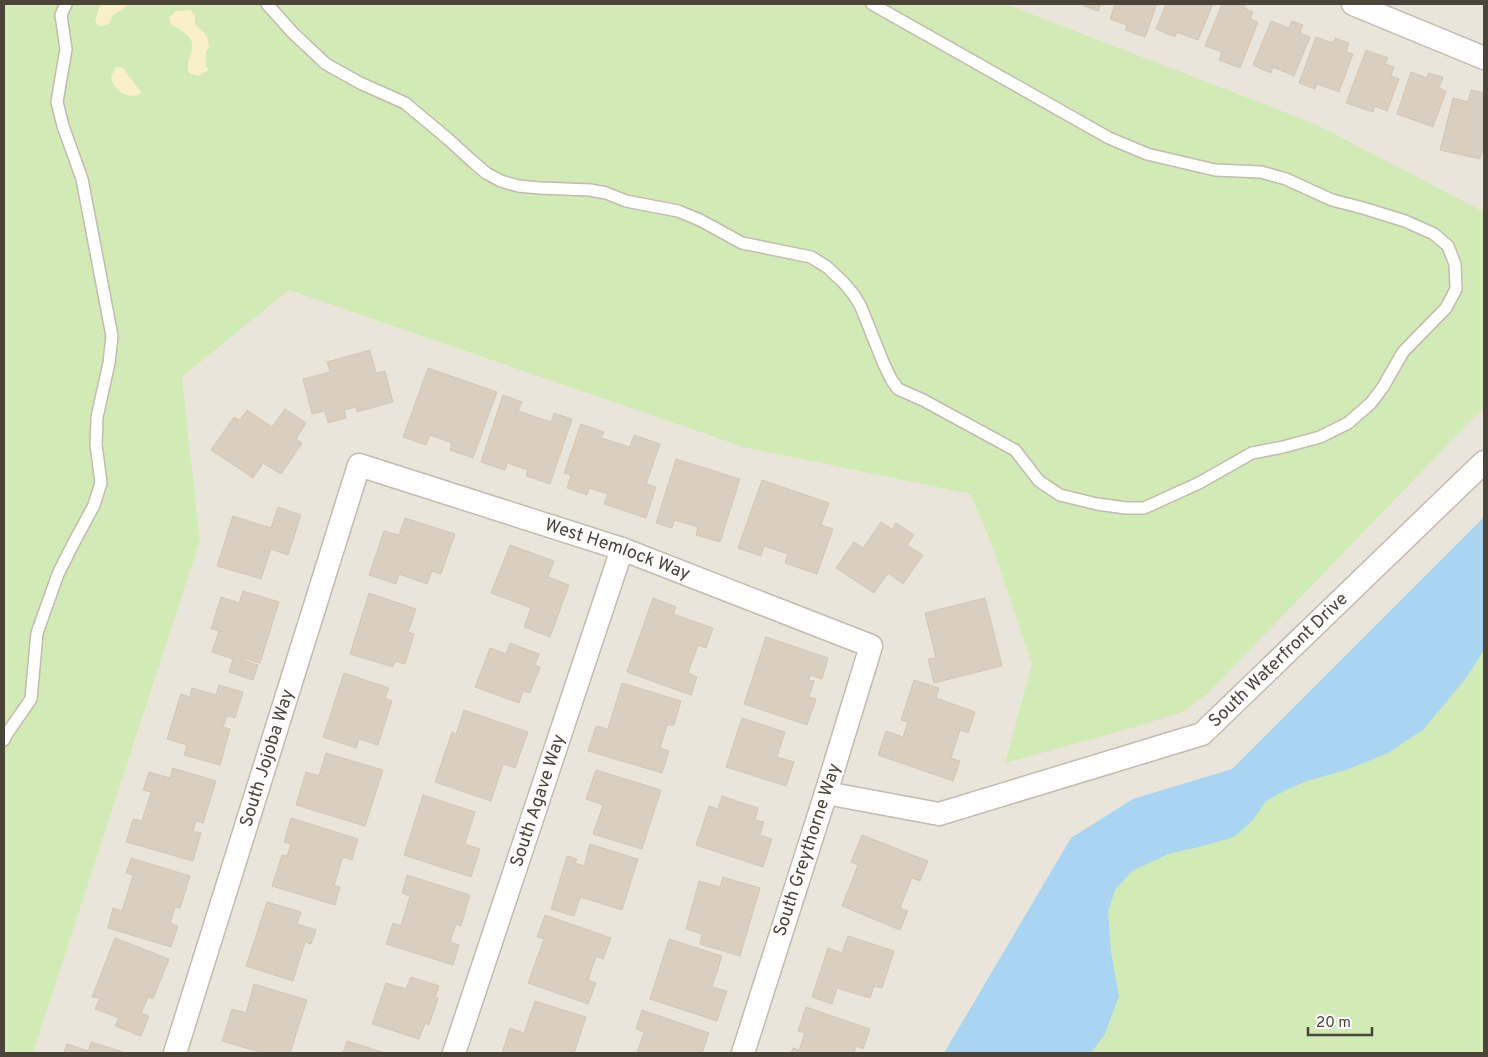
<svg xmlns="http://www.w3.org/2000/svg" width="1488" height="1057" viewBox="0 0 1488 1057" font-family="Overpass,sans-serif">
<rect width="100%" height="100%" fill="#f6f3ec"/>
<path fill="#eae5da" d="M1005,4H1484V213L1045,20Z
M289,290L743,447L970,494L992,546L1033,664L1005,763L1484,406V517L1232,769L1133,799L1071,838L944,1053H33L200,541L182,377Z"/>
<path fill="#d2eab5" d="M4,4H1005L1315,124L1484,212V407L1208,693L1185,711L1135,727L1005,763L1032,664L992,546L970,494L743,447L289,290L182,377L200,541L33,1053H4Z
M1484,517V1053H944L1071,838L1133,799L1232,769Z"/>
<path fill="#f9efc9" d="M102,4H128L127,6L112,16L110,23L107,25L98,26L95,21L99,8Z
M190,10L195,15V24C204,34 208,32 209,48L206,51V66L209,70L198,76L189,73C184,59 200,46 187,35C182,30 175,28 170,23L169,17L176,11Z
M116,67C127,66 125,73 131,79C135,84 137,87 141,92L139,95C125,98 114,91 111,77Z"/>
<path fill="#a9d4f2" d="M1484,517V650L1466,678L1424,729L1388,753L1349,769L1307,781L1286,790L1266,801L1253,820L1234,837L1199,847L1168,854L1132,871L1115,890L1108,911L1111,952L1119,996L1105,1034L1091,1053H944L1071,838L1133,799L1232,769Z"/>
<path fill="#d8cfc1" stroke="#d3c7b4" d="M1085,4H1101L1098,11L1084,6Z
M1115,4H1157L1145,37L1125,30L1127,25L1110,19Z
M1166,4H1213L1198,40L1177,32L1175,37L1156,29Z
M1222,4H1246L1244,8L1253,12L1250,19L1258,22L1240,68L1219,60L1222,52L1205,46Z
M1271,21L1289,28L1292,21L1303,25L1300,33L1310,37L1294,76L1273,67L1271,73L1253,65Z
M1316,37L1333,43L1335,38L1349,43L1346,52L1353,54L1339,92L1317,84L1315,89L1299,83Z
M1366,50L1388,58L1385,64L1394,67L1391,76L1399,79L1387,111L1375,106L1373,112L1346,103Z
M1411,72L1427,78L1428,73L1443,77L1439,88L1446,91L1433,127L1397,114Z
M1471,90L1484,93V142L1480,159L1440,150L1453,98L1468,102Z
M370,350L376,373L385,371L393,402L357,412L356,407L344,410L346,418L328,423L325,411L312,414L303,379L330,372L327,362Z
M428,368L497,392L473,458L450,450L452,443L430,435L426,445L403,437Z
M503,395L522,402L518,411L551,422L554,413L572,419L550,484L526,476L528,470L507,463L505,470L481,462Z
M285,409L306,423L296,439L302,443L281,474L263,463L253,478L211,450L234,417L240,420L247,410L272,427Z
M581,424L604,432L601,438L630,447L634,435L660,444L646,484L656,487L646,518L604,504L608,494L589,488L587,495L567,488L571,475L564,473Z
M676,459L740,479L720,542L696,535L698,527L674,520L672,528L656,523Z
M762,480L829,503L821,525L833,529L817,574L785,563L788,554L764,546L761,556L738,548Z
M278,507L301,515L288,555L271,549L261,579L217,566L233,516L271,528Z
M405,518L455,534L441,574L432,571L427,584L399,574L396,584L369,575L384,531L399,535Z
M881,522L892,529L896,523L914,535L907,545L923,555L903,584L888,573L874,593L836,568L854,542L863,548Z
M510,545L554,561L548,577L569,585L550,637L524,627L531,608L491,593Z
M243,591L279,602L260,663L243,658V660L258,665L253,680L229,672L233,659L212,652L219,631L211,629L221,597L239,603Z
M369,593L416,609L408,632L414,634L405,664L395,661L393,667L350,654Z
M653,598L676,607L673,614L713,628L706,648L698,645L688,673L697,677L691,695L627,672Z
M985,598L1002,666L934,683L928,659L936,658L925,613Z
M766,637L828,658L822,679L810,675L809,680L814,681L809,697L816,699L807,725L744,704Z
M510,643L539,654L535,665L540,667L530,693L523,691L519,703L475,687L490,648L506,654Z
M344,673L389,688L385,698L392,701L378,745L359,739L356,748L323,737Z
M914,680L939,688L936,698L975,712L968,733L960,730L951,758L960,761L953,781L878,755L886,731L903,737L908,722L901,720Z
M622,683L681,701L674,725H667L660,748L669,751L662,773L588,751L596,726L608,729Z
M219,685L243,692L235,718L227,716L223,727L230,729L220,765L184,755L187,745L167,739L181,694L190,697L192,688L216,695Z
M464,710L528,732L515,768L503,764L491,801L435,782L452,732L456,734Z
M742,718L785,732L777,757L794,762L786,786L726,767Z
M326,753L383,770L365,826L296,805L306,772L319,776Z
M173,768L216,781L203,823L196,821L193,831L201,833L193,861L126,842L133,819L142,821L151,792L143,790L149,772L170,778Z
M596,770L661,790L642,849L593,834L603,805L586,799Z
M423,795L475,812L465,844L480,849L471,877L404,855Z
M722,796L758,808L755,820L764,822L760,835L772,839L763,867L696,845L709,806L718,809Z
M291,818L358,839L352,860L343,857L334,885L340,887L335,905L272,886L282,855L287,856L291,844L284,842Z
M862,835L928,861L920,881L912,878L900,908L908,911L900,930L842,906L858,865L851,862Z
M590,844L638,859L622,910L580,897L574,916L551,909L567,856L577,859L575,863L584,866Z
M131,858L190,876L180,908L175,907L170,923L178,926L171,947L108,928L113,908L122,911L133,875L126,873Z
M407,875L470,895L461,926L456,924L450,942L459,945L453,965L386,944L393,923L401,926L410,896L402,893Z
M723,877L760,888L740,956L700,944L702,934L686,929L699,881L720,887Z
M267,902L301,912L297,924L316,930L311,944L305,942L293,981L246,966Z
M545,915L611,938L603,959L596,956L588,980L596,983L588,1004L528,983L544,939L537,937Z
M848,936L894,951L882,988L874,986L870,998L837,988L832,1004L812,997L828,948L842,953Z
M115,938L169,959L153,999L148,997L141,1013L149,1016L141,1036L115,1026L119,1018L95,1009L100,998L92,997Z
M669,939L722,956L712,987L727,991L717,1021L650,999Z
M411,977L439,986L435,997L438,998L429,1025L425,1023L419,1039L372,1024L386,983L406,989Z
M254,984L307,1000L290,1053H263L222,1041L232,1009L246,1013Z
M535,1001L586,1017L574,1053H502L510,1028L524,1033Z
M806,1007L870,1029L863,1049L856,1046L854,1053H791L793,1048L799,1050L805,1033L798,1031Z
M642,1010L709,1033L702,1053H637L644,1032L636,1029Z
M347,1041L385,1053H343Z
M91,1042L123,1052V1053H64L67,1044L88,1051Z"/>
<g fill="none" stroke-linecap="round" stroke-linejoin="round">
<g stroke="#c2bbae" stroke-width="14">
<path id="service" d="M267,4L293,33L326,64L360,83L405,103L448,139L471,160L486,173L501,181L518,186L540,188L590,190L606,193L626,201L678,211L700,220L742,243L811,257L827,267L843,282L854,295L861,307L883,362L891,379L898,389L923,400L1015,450L1039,481L1060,495L1097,504L1126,508H1144L1199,483L1252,453L1283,447L1320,437L1348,423L1371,403L1383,387L1403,352L1446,308L1456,289L1455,264L1448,246L1434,234L1405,221L1363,208L1332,200L1286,179L1261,172L1215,170L1147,154L1109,138L872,4
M4,740L6,735L31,699L37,633L58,574L71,548L94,505L101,483L96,445L97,417L109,363L112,336L82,179L63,126L57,102L66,49L61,15L66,4"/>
</g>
<g stroke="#c2bbae" stroke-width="25">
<g id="minor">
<path d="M1353,4L1484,58"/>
<path id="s1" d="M826,793L939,814L1202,734L1484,462"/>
<path id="s2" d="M175,1053L359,465L622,549L871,646L826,793L743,1053"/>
<path id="s3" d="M454,1053L622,549"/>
</g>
</g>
<use href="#service" stroke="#fff" stroke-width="11"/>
<use href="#minor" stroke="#fff" stroke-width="22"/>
</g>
<g text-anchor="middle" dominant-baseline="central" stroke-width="5" stroke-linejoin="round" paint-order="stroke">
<g font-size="18" fill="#4b4439" stroke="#fff">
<text stroke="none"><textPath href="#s2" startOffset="888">West Hemlock Way</textPath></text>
<text stroke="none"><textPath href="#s1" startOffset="496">South Waterfront Drive</textPath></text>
<text stroke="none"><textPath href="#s2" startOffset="309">South Jojoba Way</textPath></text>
<text stroke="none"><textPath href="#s3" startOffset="266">South Agave Way</textPath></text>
<text transform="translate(808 850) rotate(-72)">South Greythorne Way</text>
</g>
</g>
<rect width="1488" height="1057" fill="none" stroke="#4b4439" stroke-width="10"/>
<path d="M1308 1027v8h64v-8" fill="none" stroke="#4b4439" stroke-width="2.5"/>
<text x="1316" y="1027" font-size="15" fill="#4b4439" stroke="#ffffff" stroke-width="4" paint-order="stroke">20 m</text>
</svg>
